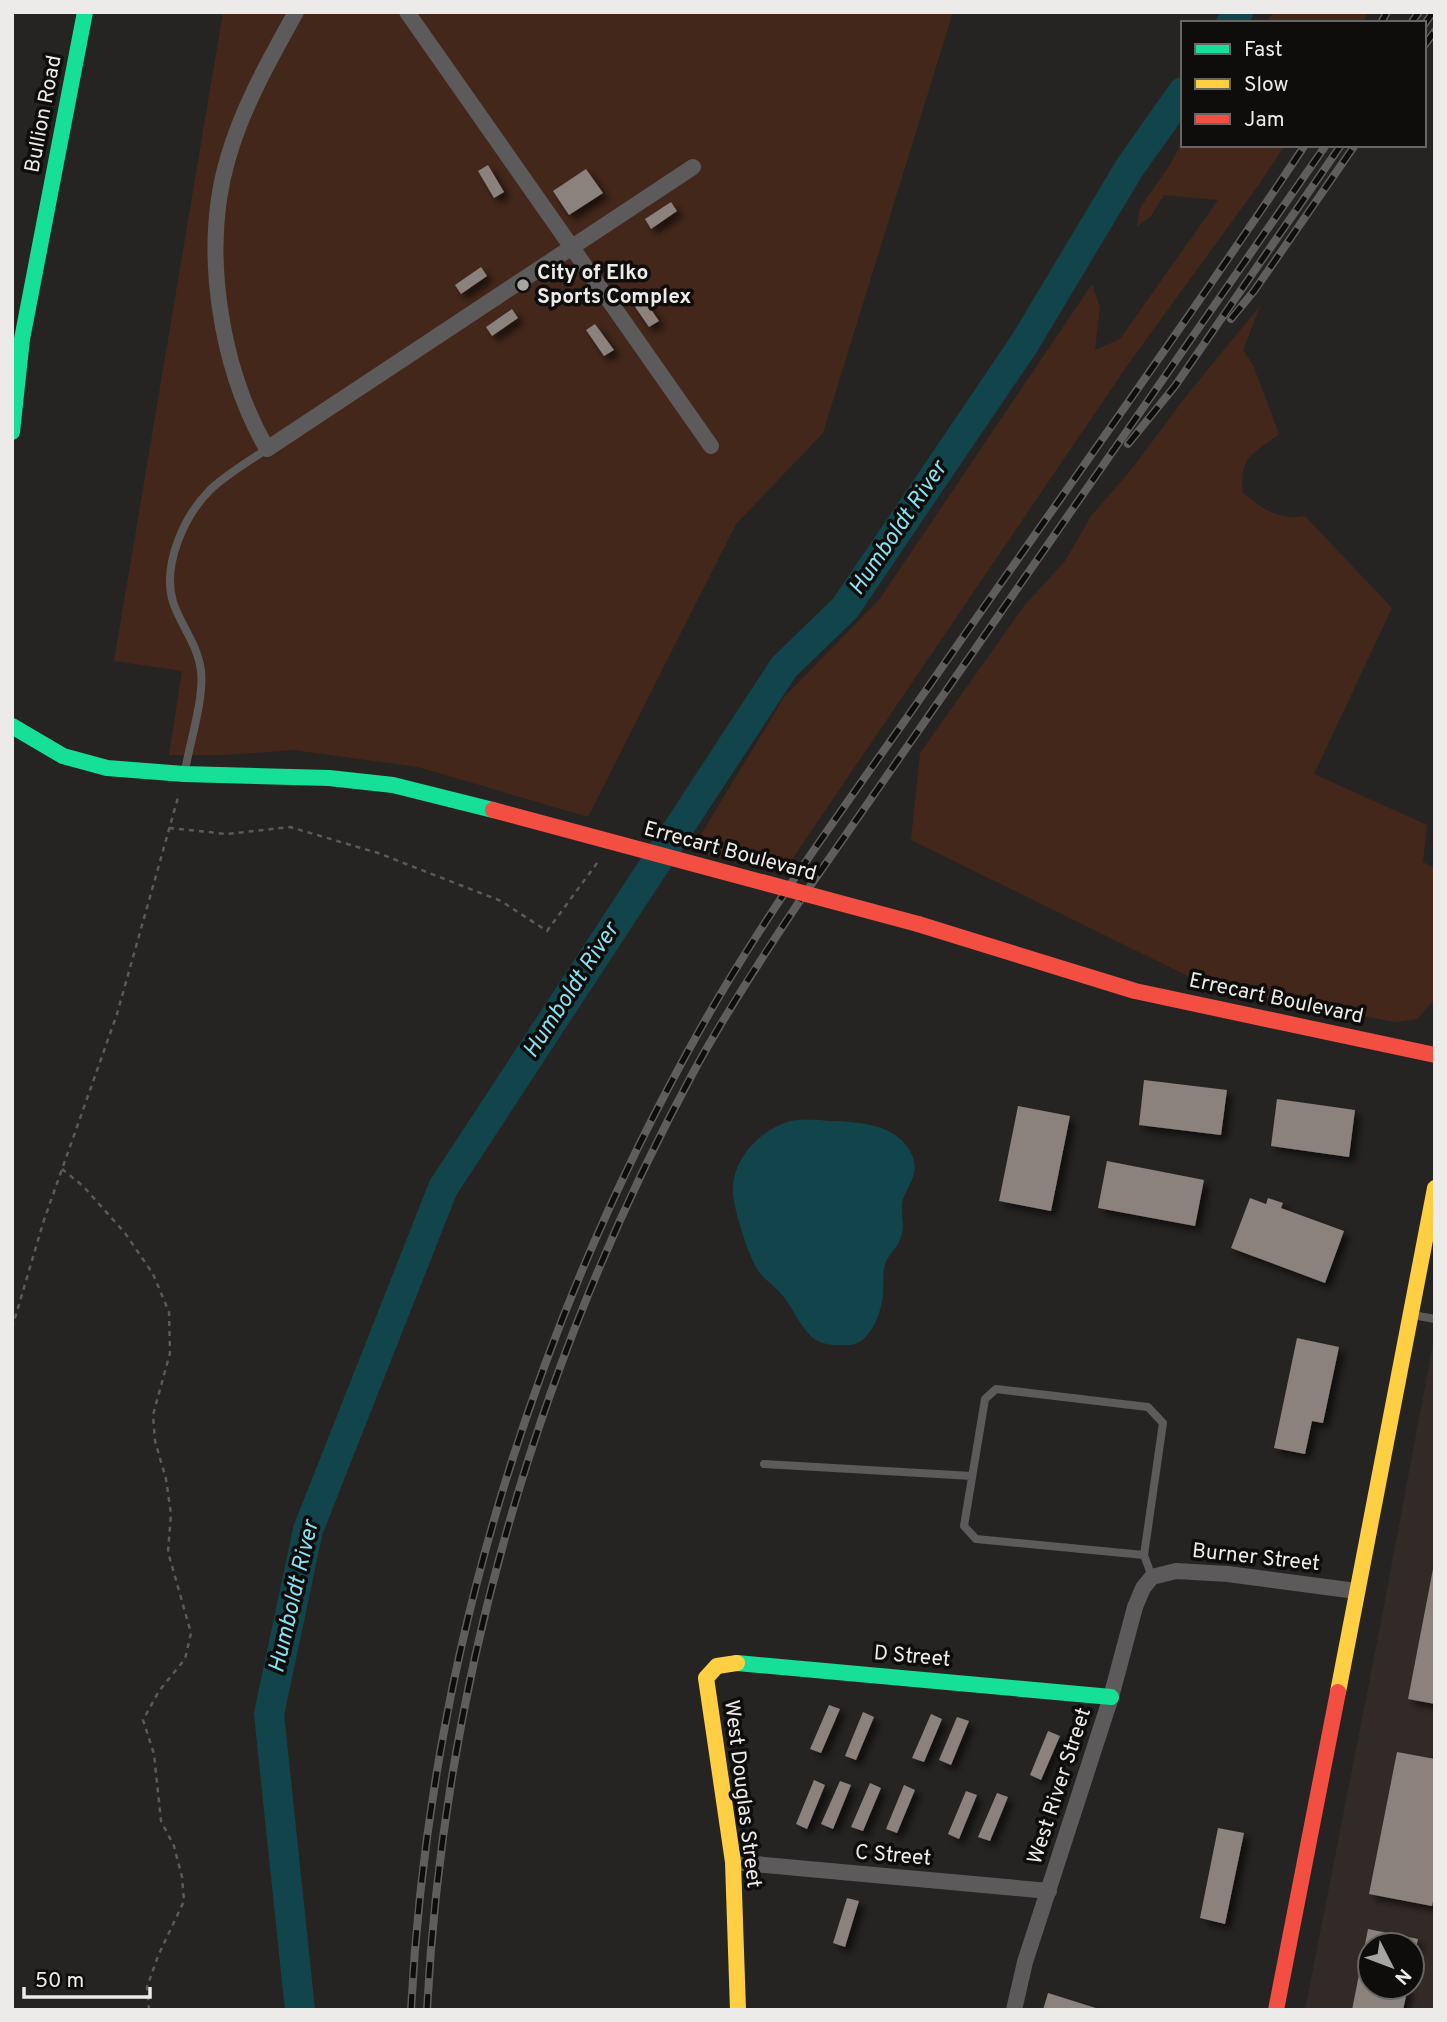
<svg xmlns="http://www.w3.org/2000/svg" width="1447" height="2022" viewBox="0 0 1447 2022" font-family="Overpass,sans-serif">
<defs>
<filter id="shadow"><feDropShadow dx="5.5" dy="5.5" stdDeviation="3.5" flood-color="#0009"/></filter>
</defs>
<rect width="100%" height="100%" fill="#262423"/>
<path fill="#322a26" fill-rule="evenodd" d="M1435,1333V2010H1305L1380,1627ZM1370,1945H1412V1987H1370Z"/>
<path fill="#43271a" d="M223,12H953L823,433L736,524L588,817L418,767L293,750L226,755H169L182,671L114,661Z
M1274,12H1368L1362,23H1265Z
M1183,140V145H1285L1260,183L1129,363L784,871L691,851L785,696L879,600L1092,284L1100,307L1095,350L1120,339L1218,200L1164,195L1151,216L1137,227L1140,208L1171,163Z
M1260,306L1243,350L1253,365L1279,434C1253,454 1239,456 1243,493C1263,509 1279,521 1305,516L1392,608L1314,774L1427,825L1423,862L1435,868V999L1417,1019L1395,1022L1210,987L911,840L920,753L1024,606L1065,561L1091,516L1131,470L1187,395Z"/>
<path fill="#12444c" d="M819,1120C850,1123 891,1119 910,1151C924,1176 902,1189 902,1206C901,1220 906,1227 899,1242C895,1250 887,1256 885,1265C882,1275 884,1286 883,1296C881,1314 869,1344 850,1345C839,1345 828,1346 818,1341C804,1334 795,1312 786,1300C778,1288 764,1280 757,1269C748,1253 734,1211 733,1193C731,1161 758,1132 787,1122C797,1119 809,1120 819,1120Z"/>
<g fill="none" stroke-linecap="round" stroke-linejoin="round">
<path stroke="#12444c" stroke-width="30" d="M1231,23L1238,12
M300,2010L269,1714L308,1530L443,1188L784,667L845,608L1024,344L1130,167L1183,92"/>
</g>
<path fill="#8b817d" filter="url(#shadow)" d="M488,165L504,192L494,198L478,171Z
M586,169L603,193L569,215L553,191Z
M671,202L677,211L651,229L645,219Z
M481,267L487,276L461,294L455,285Z
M641,295L659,321L649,327L631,301Z
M512,309L518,318L492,336L486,327Z
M595,324L614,350L604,356L586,330Z
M1144,1080L1227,1090L1221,1135L1139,1125Z
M1277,1099L1355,1110L1349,1157L1271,1146Z
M1018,1106L1070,1116L1051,1211L999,1201Z
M1107,1161L1204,1180L1195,1226L1098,1208Z
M1250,1198L1266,1204L1268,1198L1283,1203L1281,1208L1344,1231L1325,1283L1231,1248Z
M1297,1338L1339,1347L1323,1423L1312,1421L1305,1454L1274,1448Z
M1433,1569H1435V1704L1408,1699Z
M829,1705L840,1709L821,1753L810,1749Z
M863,1712L874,1717L856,1760L845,1756Z
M931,1714L942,1719L924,1762L912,1758Z
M957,1717L969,1721L951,1765L939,1760Z
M1048,1731L1060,1736L1041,1780L1030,1775Z
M1397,1752L1435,1759V1892L1432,1906L1369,1894Z
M814,1780L825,1785L807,1829L796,1824Z
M840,1781L851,1785L833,1829L821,1824Z
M870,1783L881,1788L863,1831L851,1827Z
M904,1785L915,1790L897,1833L886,1829Z
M966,1791L977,1795L959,1839L948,1834Z
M997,1793L1008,1797L990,1841L978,1837Z
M1218,1828L1244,1833L1225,1924L1200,1918Z
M847,1898L859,1901L845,1947L833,1943Z
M1368,1929L1418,1939L1413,1960L1412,1945H1370V1987H1408L1403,2010H1352Z
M1048,1993L1099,2009V2010H1043Z"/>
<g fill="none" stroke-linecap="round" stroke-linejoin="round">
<path stroke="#5b5a59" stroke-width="2.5" stroke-dasharray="5 5" stroke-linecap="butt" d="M169,828L227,834L290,827L378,853L501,901L547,931L600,859
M62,1169L83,1186L125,1233L153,1274L169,1312L170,1353L153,1415L155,1441L166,1479L171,1514L168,1552L191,1633L185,1659L159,1691L143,1720L154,1754L161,1821L174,1846L182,1877L184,1901L158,1956L147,1987L149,2010
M12,1328L44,1220L117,1014L179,794"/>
<path stroke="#5c5a5a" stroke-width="8" d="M185,771C190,741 204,700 201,671C198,645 181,626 173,602C162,565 184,516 210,490C227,474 248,462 267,449
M1413,1315L1435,1319
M764,1464L972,1476
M1144,1555L976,1539L964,1526L985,1399L996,1389L1148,1407L1163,1423L1144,1555L1152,1577"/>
<path stroke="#5c5a5a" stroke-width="16" d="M296,12C270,59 243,106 228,158C201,249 220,367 267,449L693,167
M407,12L711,446
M733,1862L1049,1891
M1014,2010L1025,1962L1111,1697L1135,1607L1143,1588L1152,1577L1176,1571L1228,1574L1356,1591"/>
<path stroke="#16e098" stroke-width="16" d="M12,432L22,339L85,12
M12,726L63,756L107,768L184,774L329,778L393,785L493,810
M737,1663L1111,1697"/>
<path stroke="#ffcf43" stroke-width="16" d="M737,1663L717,1666L706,1678L733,1862L738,2010
M1338,1692L1435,1188"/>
<path stroke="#f24e42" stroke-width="16" d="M918,924L1135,991L1435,1055
M1276,2010L1338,1692"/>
<g stroke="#5f5e5d" stroke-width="8">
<path id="rail" d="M1381,23L1387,12
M1411,23L1419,12
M1424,25L1433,12
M1424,46L1435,31
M1231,319L1254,291L1355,145
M1128,444L1175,386L1341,145
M411,2010C429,1664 532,1327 702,1026C764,916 840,813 913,709C1043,521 1178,336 1305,145
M427,2010C444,1682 538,1359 694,1071C725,1014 761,959 797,905L1326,145"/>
</g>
<use href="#rail" stroke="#0e0d0c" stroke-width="5" stroke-dasharray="16" stroke-linecap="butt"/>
<path stroke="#f24e42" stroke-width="16" d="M493,810L918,924"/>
</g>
<circle fill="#a7a5a4" stroke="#0e0d0c" stroke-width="2.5" cx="523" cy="285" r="7"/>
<g text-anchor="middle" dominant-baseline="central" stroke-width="7" stroke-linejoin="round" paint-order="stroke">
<g font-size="21" fill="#edebea" stroke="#0e0d0c">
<text transform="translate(44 114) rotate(-79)">Bullion Road</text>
<text transform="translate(730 852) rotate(15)">Errecart Boulevard</text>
<text transform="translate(1276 999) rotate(12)">Errecart Boulevard</text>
<text transform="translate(1256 1558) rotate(6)">Burner Street</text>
<text transform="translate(912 1657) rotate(5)">D Street</text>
<text transform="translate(1060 1786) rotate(-72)">West River Street</text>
<text transform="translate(742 1794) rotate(83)">West Douglas Street</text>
<text transform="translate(893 1856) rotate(5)">C Street</text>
</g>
<g font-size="21" font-weight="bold" fill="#edebea" stroke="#0e0d0c" text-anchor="start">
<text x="537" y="273">City of Elko<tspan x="537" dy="24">Sports Complex</tspan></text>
</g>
<g font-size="23" font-style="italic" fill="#88dfef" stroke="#0e0d0c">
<text transform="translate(899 529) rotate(-56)">Humboldt River</text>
<text transform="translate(572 991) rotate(-57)">Humboldt River</text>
<text transform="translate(295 1597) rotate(-77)">Humboldt River</text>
</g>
</g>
<rect width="1447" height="2022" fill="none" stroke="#edebea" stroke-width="28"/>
<rect x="1181" y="21" width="245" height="126" fill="#0e0d0c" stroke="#676665" stroke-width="2"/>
<rect x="1195" y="44" width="35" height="10" fill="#16e098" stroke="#676665" stroke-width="2"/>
<text x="1244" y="56" font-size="21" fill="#edebea">Fast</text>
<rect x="1195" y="79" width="35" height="10" fill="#ffcf43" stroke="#676665" stroke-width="2"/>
<text x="1244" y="91" font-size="21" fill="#edebea">Slow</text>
<rect x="1195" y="114" width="35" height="10" fill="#f24e42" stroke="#676665" stroke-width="2"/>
<text x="1244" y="126" font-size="21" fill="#edebea">Jam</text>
<g transform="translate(1391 1966) rotate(132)"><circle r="33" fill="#0e0d0c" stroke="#676665" stroke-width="2"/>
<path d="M0-5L12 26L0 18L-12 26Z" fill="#a7a5a4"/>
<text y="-10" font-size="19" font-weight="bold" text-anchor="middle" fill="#edebea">N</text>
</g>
<path d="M24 1987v10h126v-10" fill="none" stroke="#edebea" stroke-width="3.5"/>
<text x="35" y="1987" font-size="21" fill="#edebea" stroke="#0e0d0c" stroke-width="5" paint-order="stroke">50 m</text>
</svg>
